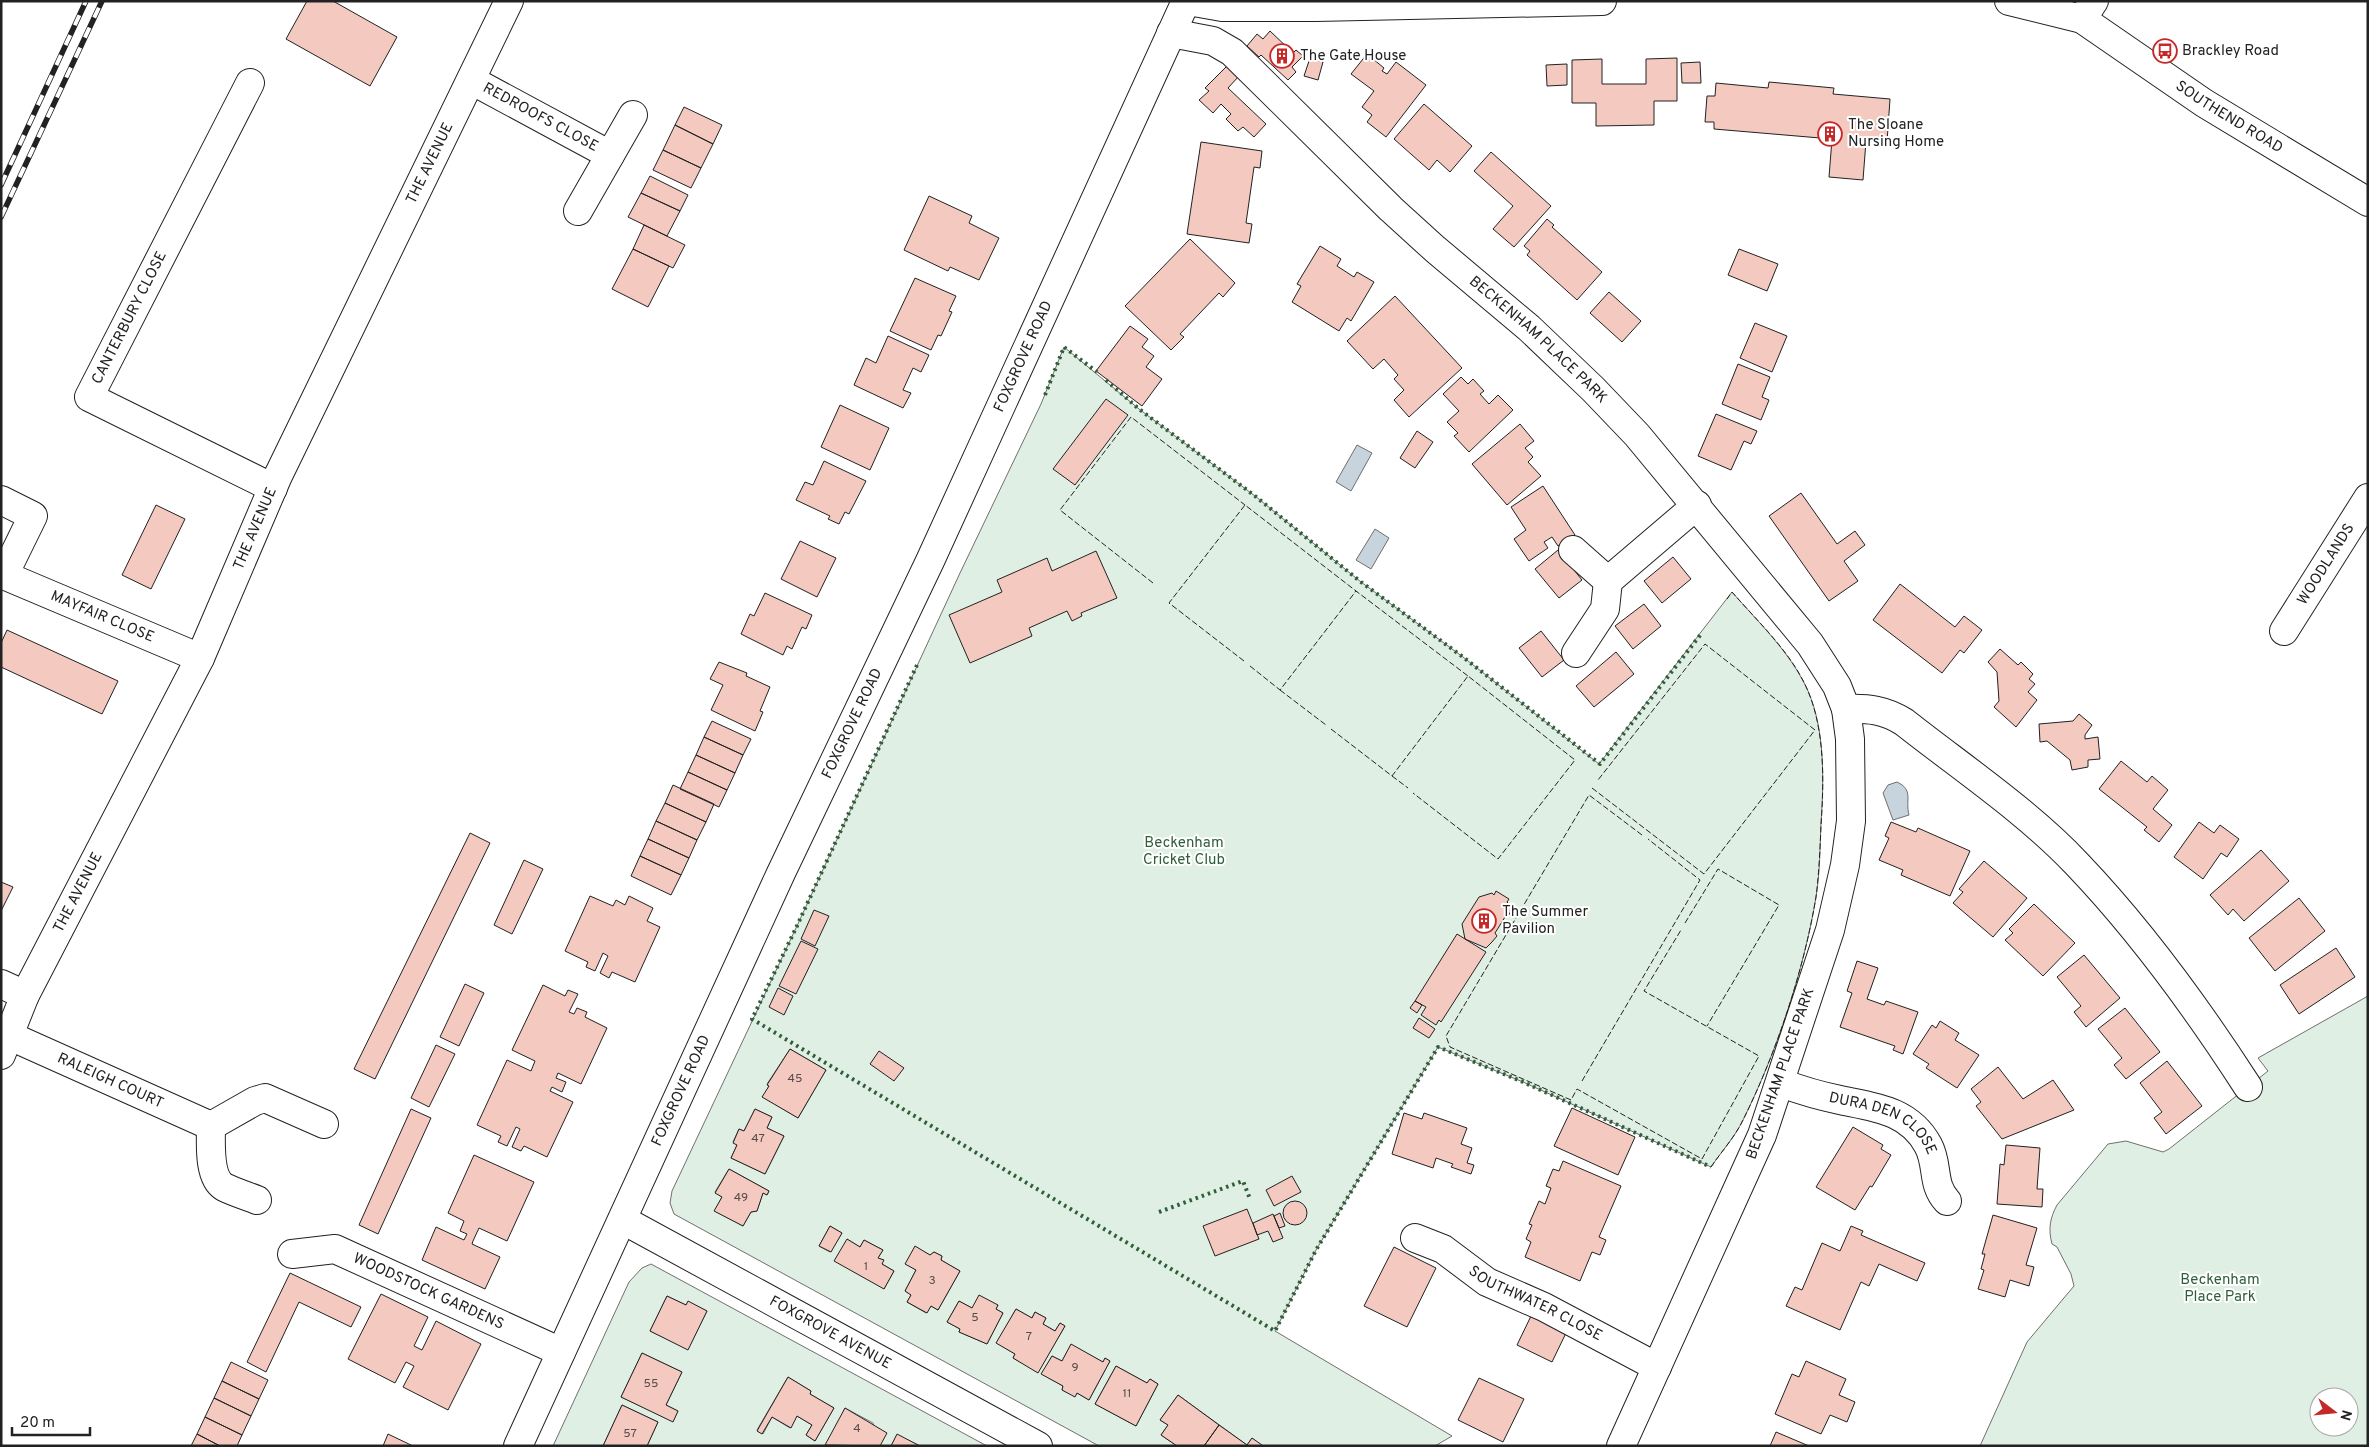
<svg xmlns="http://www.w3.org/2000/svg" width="2369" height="1447" viewBox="0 0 2369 1447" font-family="Overpass,sans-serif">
<rect width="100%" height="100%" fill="#fff"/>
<path fill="#e0efe3" stroke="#6f6f6f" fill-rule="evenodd" d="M1064,347L1139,409L1255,496L1361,582L1463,657L1599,764L1732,592C1759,623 1791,653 1808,691C1825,730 1824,780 1821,822C1820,847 1820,873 1816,897C1804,970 1776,1054 1743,1120C1735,1137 1721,1152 1711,1167L1523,1082L1438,1047L1316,1250L1275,1331L1452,1436L1435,1446H1261L1252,1438L1247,1445L1178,1395L1160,1420L1168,1425L1161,1435L1177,1446H1099L674,1214L670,1203L672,1191L796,928L960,573L1041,404ZM790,1049L826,1070L798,1118L763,1097L769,1086L767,1084ZM755,1109L772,1117L767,1128L784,1136L765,1174L731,1158L737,1145L733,1142L739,1129L744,1131ZM729,1169L769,1191L767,1195L763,1193L757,1211L751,1212L743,1226L715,1211L722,1197L715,1192ZM830,1226L842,1233L830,1252L819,1246ZM847,1239L860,1247L864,1240L883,1250L878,1258L883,1260L882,1264L894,1271L884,1289ZM915,1247L930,1255L934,1252L942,1256L941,1260L960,1271L938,1310L931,1306L926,1313L907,1302L911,1295L905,1291L916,1270L906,1264ZM959,1301L972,1308L998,1305L996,1309L1003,1313L987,1344L959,1332L960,1329L947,1322ZM1016,1309L1032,1318L1035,1312L1046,1318L1043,1324L1055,1331L1060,1323L1065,1326L1038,1372L1013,1358L1015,1354L997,1343ZM1071,1345L1103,1362L1105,1358L1110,1361L1089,1400L1077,1393L1075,1396L1062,1390L1063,1386L1042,1374L1052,1356L1062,1361ZM1116,1366L1147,1383L1150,1379L1158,1384L1136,1426L1095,1404Z
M2368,996V1446H1980L2027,1342L2074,1286L2071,1274L2057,1247L2052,1244C2048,1229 2050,1218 2057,1205L2108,1144L2126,1141L2163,1152L2169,1149L2268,1071L2258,1058ZM2319,1397H2349V1427H2319Z
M651,1264L987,1446H920L897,1435L891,1446H880L873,1423L845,1408L827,1446H647L658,1422L622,1405L603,1446H553L629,1282L642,1268ZM667,1296L686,1305L688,1302L707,1311L688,1349L650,1331ZM642,1353L682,1372L666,1405L678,1411L673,1421L621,1397ZM788,1377L811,1391L810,1394L834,1408L815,1441L806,1435L812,1425L797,1416L790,1428L772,1417L763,1434L757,1430Z"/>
<path fill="#c7d3dd" stroke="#6f6f6f" d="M1357,445L1372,453L1351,491L1336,482Z
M1375,529L1389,538L1371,569L1356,560Z
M1897,782C1914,790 1905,800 1909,815L1893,820L1883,793L1888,785Z"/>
<path fill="#f3c9c0" stroke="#222" d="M307,1H333L397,37L370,86L286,39Z
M1270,31L1290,50L1288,52L1291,55L1296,50L1303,56L1292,67L1296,72L1288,80L1261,55L1259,57L1247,46L1257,34L1263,39Z
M1367,54L1384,68L1382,71L1387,74L1396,62L1426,85L1386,137L1367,122L1372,115L1362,107L1374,91L1351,74Z
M1310,58L1323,62L1318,80L1304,76Z
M1677,58V101H1654V125L1596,126V103H1572V60L1602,59V84H1646V59Z
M1700,62L1701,83H1682L1681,63Z
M1567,64V85L1547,86L1546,65Z
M1228,65L1239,76L1228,88L1266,124L1254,137L1243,127L1238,131L1226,119L1231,114L1221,104L1213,113L1199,100L1209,91L1205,88Z
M1769,82L1834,88L1833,94L1890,99L1887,142L1866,141L1863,180L1829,177L1832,139L1714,129V122H1705L1707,96H1715L1716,83L1768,88Z
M1424,104L1472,146L1450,172L1437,160L1429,170L1394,139Z
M684,107L722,125L713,144L675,125Z
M675,125L713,144L701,168L663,150Z
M1201,142L1262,151L1260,168L1254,167L1246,223L1252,224L1249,243L1187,234Z
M663,150L701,168L691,188L653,170Z
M1491,152L1551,206L1514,247L1493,229L1513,206L1474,171Z
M650,176L688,195L680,211L641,193Z
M641,193L680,211L667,236L628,217Z
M929,196L972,216L969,223L999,238L979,280L950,267L948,271L904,250Z
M1547,219L1554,225L1552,227L1602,272L1577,300L1527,255L1530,251L1524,246Z
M644,225L685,245L673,268L633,249Z
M1190,239L1235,283L1223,297L1219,293L1180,334L1184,337L1171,350L1125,306Z
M1320,246L1341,259L1337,266L1354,277L1357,272L1374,282L1351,321L1347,318L1339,331L1292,302L1301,286L1297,284Z
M633,249L669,266L648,307L612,289Z
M1739,249L1778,264L1767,291L1728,275Z
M915,278L956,296L949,311L952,312L941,336L938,335L931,350L890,331Z
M1609,292L1641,321L1622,342L1590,313Z
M1395,296L1462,368L1409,417L1394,400L1404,390L1394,379L1398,375L1384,359L1373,369L1347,341Z
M1755,323L1787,336L1772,372L1740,358Z
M1130,326L1148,339L1142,347L1154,356L1146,367L1162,379L1142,406L1096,371Z
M888,336L929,355L921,372L913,368L903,390L911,393L903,408L854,385L866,358L876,363Z
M1738,364L1770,377L1762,397L1769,400L1761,420L1722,404Z
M1461,377L1468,384L1473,379L1484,391L1480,394L1489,404L1498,395L1513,410L1469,452L1454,436L1458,433L1447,422L1459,411L1443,394Z
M1106,399L1128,415L1075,485L1053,469Z
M840,405L889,428L870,470L821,447Z
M1716,414L1757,431L1751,444L1744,441L1731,470L1698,456Z
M1520,424L1534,441L1525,448L1533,457L1528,462L1541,476L1507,505L1472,464Z
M1417,431L1433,442L1415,468L1400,458Z
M824,461L866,481L849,514L845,512L839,524L828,519L830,516L796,500L805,482L813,485Z
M1543,486L1575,535L1558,546L1552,537L1544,542L1548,548L1529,561L1514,539L1526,530L1511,507Z
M1801,493L1837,544L1855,531L1865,545L1844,561L1858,581L1829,601L1769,516Z
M156,505L185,519L151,589L122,575Z
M800,541L836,558L817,597L781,579Z
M1558,550L1582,580L1559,598L1535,569Z
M1096,551L1117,598L1081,613L1082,616L1072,621L1067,611L1029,628L1032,636L970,663L949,615L1002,592L997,580L1047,558L1052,571Z
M1673,557L1691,579L1662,603L1644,581Z
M1900,584L1955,627L1964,616L1982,630L1964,653L1960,650L1942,673L1873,620Z
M765,593L812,615L806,629L802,627L792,649L787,646L783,655L741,634L750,614L754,616Z
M1644,604L1661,626L1633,649L1615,626Z
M7,630L118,681L102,714L1,667V643Z
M1541,631L1564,660L1542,677L1519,648Z
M2000,649L2018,665L2021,662L2033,674L2029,679L2035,684L2028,692L2037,700L2016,727L1994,707L1999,701L1997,672L1988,662Z
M1616,652L1634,674L1594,707L1576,686Z
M719,662L747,673L746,676L770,687L760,711L763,712L755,731L711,710L723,685L710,679Z
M2079,714L2092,725L2085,735V739L2098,737L2100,759L2088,760V767L2072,770L2070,760L2047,741L2040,742L2039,724L2073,721Z
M712,721L751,739L743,755L704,737Z
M704,737L743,755L735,773L696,755Z
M696,755L735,773L727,790L688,772Z
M2121,761L2147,782L2152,776L2168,790L2153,809L2172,825L2159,842L2144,830L2147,827L2099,789Z
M688,772L727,790L719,807L680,789Z
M673,785L714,804L706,822L665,803Z
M665,803L706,822L697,840L656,821Z
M656,821L697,840L689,858L648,839Z
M1891,822L1916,832L1918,828L1970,851L1950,896L1901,875L1903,870L1879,860L1889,838L1885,836Z
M2199,822L2214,833L2220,825L2239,839L2227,857L2221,853L2203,879L2174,857Z
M470,833L490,843L375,1079L354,1069Z
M648,839L689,858L681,875L640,856Z
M2261,850L2289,881L2244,921L2233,909L2228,915L2210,895Z
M640,856L681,875L671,895L631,876Z
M524,860L543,869L512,934L494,925Z
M1984,861L2027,898L1993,937L1953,903L1963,892L1959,889Z
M1,882L13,887L1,911Z
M1496,891L1509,899L1507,902L1513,908L1508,916L1505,917L1495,933L1497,936L1492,942L1486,948L1465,939L1462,924L1479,897L1492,893L1494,895Z
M590,896L613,906L616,900L625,905L629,896L653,908L647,921L660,927L635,982L612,972L609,978L600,973L608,956L603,953L595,971L586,967L588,962L565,951Z
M2299,898L2325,931L2275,971L2249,938Z
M2034,904L2075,943L2043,976L2005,940L2013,933L2009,929Z
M814,910L829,916L815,946L801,939Z
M1457,934L1486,952L1441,1022L1439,1020L1436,1025L1421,1015L1426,1007L1415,1001Z
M801,941L818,949L796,994L779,986Z
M2336,948L2355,977L2299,1014L2280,985Z
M2084,955L2120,998L2086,1027L2074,1012L2081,1006L2057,977Z
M1857,961L1878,968L1867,999L1884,1005L1886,1001L1918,1012L1903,1054L1893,1050L1895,1046L1840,1027L1852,993L1847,991Z
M465,984L484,993L459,1046L440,1037Z
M543,985L565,996L568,990L578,994L569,1012L574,1014L577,1008L587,1012L585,1017L607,1028L581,1084L558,1073L556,1078L566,1082L562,1092L552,1087L550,1091L573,1102L547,1157L524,1146L521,1151L512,1147L520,1129L516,1127L507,1146L498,1142L501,1136L477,1125L507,1060L531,1071L535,1061L512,1050Z
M778,988L793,996L784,1015L769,1007Z
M1415,1001L1422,1005L1417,1013L1410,1008Z
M2125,1008L2160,1052L2126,1079L2114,1065L2122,1058L2098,1029Z
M1419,1018L1435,1029L1429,1038L1413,1028Z
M1940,1021L1959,1033L1955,1040L1979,1055L1957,1088L1926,1068L1929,1064L1913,1054L1932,1025L1936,1028Z
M436,1045L455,1054L429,1107L411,1098Z
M790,1049L826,1070L798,1118L762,1097L769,1086L767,1085Z
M879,1051L904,1068L894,1081L870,1064Z
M2167,1061L2202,1106L2166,1134L2154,1118L2162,1112L2140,1083Z
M1998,1067L2023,1099L2053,1080L2074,1110L2002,1139L1976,1106L1981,1102L1971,1089Z
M1572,1108L1635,1137L1618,1175L1554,1146Z
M411,1109L431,1118L378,1234L359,1225Z
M755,1109L772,1117L767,1128L784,1136L765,1174L731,1158L737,1145L733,1143L739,1129L744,1131Z
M1404,1113L1422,1119L1424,1113L1467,1128L1461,1144L1472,1148L1467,1163L1474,1165L1471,1174L1451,1167L1453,1164L1436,1158L1433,1168L1392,1154Z
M1853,1127L1883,1145L1881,1149L1891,1155L1872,1187L1870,1186L1855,1210L1816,1187Z
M2006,1145L2040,1148L2037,1189H2043L2042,1207L1997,1204L2000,1164L2004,1165Z
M474,1155L534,1182L507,1241L479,1228L473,1241L472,1244L500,1257L485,1289L422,1260L436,1227L464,1240L467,1234L460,1231L464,1221L448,1213Z
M1563,1161L1621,1186L1599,1237L1606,1240L1600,1255L1592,1252L1580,1281L1525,1257L1531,1242L1526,1239L1532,1225L1529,1224L1539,1201L1545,1204L1551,1188L1546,1186L1553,1169L1559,1171Z
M729,1169L769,1191L767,1195L763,1193L757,1211L751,1212L743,1226L714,1211L722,1197L715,1193Z
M1292,1176L1301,1192L1274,1206L1266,1190Z
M1283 1213a12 12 0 1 1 24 0a12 12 0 1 1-24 0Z
M1247,1209L1259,1239L1215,1256L1203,1226Z
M1280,1213L1285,1226L1279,1228L1274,1216Z
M1273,1214L1283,1238L1273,1242L1268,1231L1257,1235L1253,1223Z
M1993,1215L2037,1228L2026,1265L2034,1267L2029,1286L2010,1280L2005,1297L1978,1289L1984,1270L1981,1269L1985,1254H1982Z
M830,1226L842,1233L831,1252L819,1246Z
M1851,1226L1863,1231L1861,1235L1925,1263L1917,1281L1879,1264L1869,1286L1861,1282L1840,1330L1786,1306L1795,1287L1802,1290L1822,1243L1840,1251Z
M847,1239L860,1247L864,1240L883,1250L878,1258L884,1260L882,1264L894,1271L884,1289L834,1261Z
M915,1246L930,1255L934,1252L942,1256L941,1260L960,1271L938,1310L931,1306L927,1313L907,1302L911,1295L905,1291L916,1270L905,1264Z
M1394,1247L1436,1268L1407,1327L1364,1306Z
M290,1273L361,1307L351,1327L299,1302L266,1372L247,1362Z
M381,1294L428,1317L414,1346L422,1350L436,1321L481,1344L448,1410L403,1387L414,1366L406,1362L395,1383L348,1359Z
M979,1295L998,1305L996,1309L1003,1313L987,1344L959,1332L960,1329L947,1322L959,1301L972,1308Z
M667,1296L686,1305L688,1301L707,1311L688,1350L650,1331Z
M1016,1309L1032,1318L1035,1312L1046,1318L1043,1324L1055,1331L1060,1323L1065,1326L1038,1373L1013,1358L1015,1354L996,1343Z
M1531,1316L1566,1333L1552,1362L1517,1345Z
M1071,1344L1103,1362L1105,1358L1110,1361L1089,1400L1077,1393L1075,1397L1062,1390L1063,1386L1041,1374L1052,1356L1062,1361Z
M642,1353L682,1372L666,1405L678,1411L673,1422L621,1397Z
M1806,1361L1846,1379L1839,1395L1855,1402L1847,1422L1830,1415L1821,1434L1775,1414L1792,1374L1799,1377Z
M231,1362L268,1380L259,1399L222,1381Z
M1116,1366L1147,1383L1150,1379L1158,1384L1136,1426L1095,1404Z
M788,1377L811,1391L810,1394L834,1408L815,1441L806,1435L812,1425L797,1416L791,1428L772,1417L762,1434L757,1431Z
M1479,1378L1524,1399L1503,1442L1458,1420Z
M222,1381L259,1399L251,1416L214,1398Z
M1178,1395L1219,1425L1204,1446H1177L1161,1435L1168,1425L1160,1420Z
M214,1398L251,1416L242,1435L205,1417Z
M622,1405L658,1422L647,1446H603Z
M845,1408L887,1433L880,1446L825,1445Z
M205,1417L242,1435L237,1446H220L197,1434Z
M1219,1425L1247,1445L1252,1438L1262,1445L1261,1446H1204Z
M1776,1432L1809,1446H1770Z
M197,1434L220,1446H191Z
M388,1434L413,1446H383Z
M897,1434L920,1446H891Z"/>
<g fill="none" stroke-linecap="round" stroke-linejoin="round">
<g stroke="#222" stroke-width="30">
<g id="minor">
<path d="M2082,19L2094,1"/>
<path id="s1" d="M1171,33L1213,41L1232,52L1391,209L1435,249L1529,328L1593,389L1637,435L1810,644L1837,686L1846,709L1850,739L1851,821L1845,865L1830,930L1762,1135L1621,1446"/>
<path id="s2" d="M471,80L610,155"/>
<path d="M250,83L89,397L273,488"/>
<path d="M578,211L633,115"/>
<path d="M1,500L33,516L4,575"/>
<path d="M1573,550L1608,581"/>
<path id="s3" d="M1,574L200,658"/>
<path id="s4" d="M2284,631L2368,498"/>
<path d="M1576,653L1605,609L1608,581L1697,505"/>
<path d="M1846,709C1868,708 1885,710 1904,722C1961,767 2028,812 2077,864C2142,932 2197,1008 2248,1087"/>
<path d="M1,984L25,995"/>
<path id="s5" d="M10,1036L211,1126"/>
<path id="s6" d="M1,1055L25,995L200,658L277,478L509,1"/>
<path id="s7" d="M1781,1083C1800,1090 1820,1096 1840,1100C1874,1107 1909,1110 1928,1145C1939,1165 1931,1184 1947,1201"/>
<path d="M211,1126L255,1101L265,1098L324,1124"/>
<path d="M211,1126C211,1142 208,1177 224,1187C234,1192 247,1196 257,1200"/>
<path id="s8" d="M623,1220L1038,1446"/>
<path id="s9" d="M1415,1238L1443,1249L1487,1282L1544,1307L1657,1367"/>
<path id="s10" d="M292,1254L335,1249L561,1352"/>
<path id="s11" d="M518,1446L781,873L930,561L1186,1"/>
</g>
</g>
<g stroke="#222" stroke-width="30">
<g id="major">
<path d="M1188,1L1222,7H1316L1602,1"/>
<path id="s12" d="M2009,1L2082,19L2204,103L2368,202"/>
</g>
</g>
<use href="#minor" stroke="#fff" stroke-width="28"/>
<use href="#major" stroke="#fff" stroke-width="28"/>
<g stroke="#222" stroke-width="5.5">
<path id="rail" d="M1,185L86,1
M1,217L102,1"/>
</g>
<use href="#rail" stroke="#fff" stroke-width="4" stroke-dasharray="11" stroke-linecap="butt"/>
<path stroke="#2f5e38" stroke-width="4" stroke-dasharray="2.5 4" stroke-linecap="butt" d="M1106,380L1139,409L1255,496L1361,582L1463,657L1600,764L1701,634
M1045,395L1064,347L1097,372
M917,665L796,928L752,1019L1275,1331L1316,1250L1438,1047L1523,1082L1711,1167
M1159,1212L1243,1181L1250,1199"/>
<path stroke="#222" stroke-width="1" stroke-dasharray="6 2.5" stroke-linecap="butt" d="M1153,583L1060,510L1131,417L1245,505
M1244,661L1169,603L1245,505L1356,591
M1250,666L1280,690L1356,591L1468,676
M1280,690L1326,725
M1331,729L1392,776L1468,676L1575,760L1498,859L1413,793
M1392,776L1408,788
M1592,788L1704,874L1815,730L1705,644L1598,780
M1642,835L1589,795L1446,1036L1450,1047L1571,1100L1577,1089L1702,1159L1759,1056L1644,991L1681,930
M1685,923L1718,869L1779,905L1707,1026
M1582,1081L1700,880L1648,839
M1711,1167C1721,1152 1735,1137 1743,1120C1776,1054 1804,970 1816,897C1819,874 1820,849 1821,826C1824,782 1825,732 1808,691C1792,653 1759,623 1732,592L1727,599"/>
</g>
<defs>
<g id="bus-ring" transform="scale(1.25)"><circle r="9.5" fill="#fff" stroke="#c62828" stroke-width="1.5"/><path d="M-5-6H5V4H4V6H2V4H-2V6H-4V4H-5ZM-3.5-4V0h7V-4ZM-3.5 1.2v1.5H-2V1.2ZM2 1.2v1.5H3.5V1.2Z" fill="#c62828"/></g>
<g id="building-ring" transform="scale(1.25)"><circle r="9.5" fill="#fff" stroke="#c62828" stroke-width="1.5"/><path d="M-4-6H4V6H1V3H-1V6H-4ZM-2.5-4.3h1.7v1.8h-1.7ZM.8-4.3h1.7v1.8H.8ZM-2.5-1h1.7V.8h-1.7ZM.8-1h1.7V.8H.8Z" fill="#c62828"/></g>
</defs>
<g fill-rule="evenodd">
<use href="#bus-ring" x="2165" y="51"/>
<use href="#building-ring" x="1282" y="56"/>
<use href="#building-ring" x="1830" y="134"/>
<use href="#building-ring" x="1484" y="921"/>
</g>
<g text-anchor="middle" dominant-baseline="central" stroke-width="4" stroke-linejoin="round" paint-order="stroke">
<g font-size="12" fill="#564c4a">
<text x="795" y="1079">45</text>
<text x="758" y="1139">47</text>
<text x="741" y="1198">49</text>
<text x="866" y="1267">1</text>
<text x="932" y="1281">3</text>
<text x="975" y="1318">5</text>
<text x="1029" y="1337">7</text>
<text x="1075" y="1368">9</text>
<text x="651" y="1384">55</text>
<text x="1127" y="1394">11</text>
<text x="857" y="1429">4</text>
<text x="630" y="1434">57</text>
</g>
<g font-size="15" fill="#222" stroke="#fff" text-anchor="start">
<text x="2182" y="51">Brackley Road</text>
<text x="1300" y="56">The Gate House</text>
<text x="1848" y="125">The Sloane<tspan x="1848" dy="17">Nursing Home</tspan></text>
<text x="1502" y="912">The Summer<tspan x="1502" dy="17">Pavilion</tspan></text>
</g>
<g font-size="15" fill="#222" stroke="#fff">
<text stroke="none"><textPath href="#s12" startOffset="252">SOUTHEND ROAD</textPath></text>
<text stroke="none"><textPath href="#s2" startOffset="79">REDROOFS CLOSE</textPath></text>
<text stroke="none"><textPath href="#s6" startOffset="990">THE AVENUE</textPath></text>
<text transform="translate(130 318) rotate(-63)">CANTERBURY CLOSE</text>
<text stroke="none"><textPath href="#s1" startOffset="485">BECKENHAM PLACE PARK</textPath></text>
<text stroke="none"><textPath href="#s11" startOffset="1201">FOXGROVE ROAD</textPath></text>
<text stroke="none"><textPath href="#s6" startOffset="585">THE AVENUE</textPath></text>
<text stroke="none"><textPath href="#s4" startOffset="79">WOODLANDS</textPath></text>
<text stroke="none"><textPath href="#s3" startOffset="110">MAYFAIR CLOSE</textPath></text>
<text stroke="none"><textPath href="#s11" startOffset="796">FOXGROVE ROAD</textPath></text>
<text stroke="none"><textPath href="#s6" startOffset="180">THE AVENUE</textPath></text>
<text transform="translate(1781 1074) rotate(-71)">BECKENHAM PLACE PARK</text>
<text stroke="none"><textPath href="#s5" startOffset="110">RALEIGH COURT</textPath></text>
<text stroke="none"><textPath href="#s11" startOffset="391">FOXGROVE ROAD</textPath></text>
<text stroke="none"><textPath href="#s7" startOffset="112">DURA DEN CLOSE</textPath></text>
<text stroke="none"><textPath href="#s10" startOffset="146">WOODSTOCK GARDENS</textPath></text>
<text stroke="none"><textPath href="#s9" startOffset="138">SOUTHWATER CLOSE</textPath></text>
<text stroke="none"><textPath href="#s8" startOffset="236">FOXGROVE AVENUE</textPath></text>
</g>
<g font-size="15" fill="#2f5e38" stroke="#fff">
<text x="1184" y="843">Beckenham<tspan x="1184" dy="17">Cricket Club</tspan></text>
<text x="2220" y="1280">Beckenham<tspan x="2220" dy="17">Place Park</tspan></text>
</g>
</g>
<rect width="2369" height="1447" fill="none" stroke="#222222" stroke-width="5"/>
<g transform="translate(2334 1412) rotate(106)"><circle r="24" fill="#ffffff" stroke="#a7a7a7"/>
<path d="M0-4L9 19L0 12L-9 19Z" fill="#c62828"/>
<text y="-8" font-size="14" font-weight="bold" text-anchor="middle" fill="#222222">N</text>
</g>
<path d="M12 1427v8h78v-8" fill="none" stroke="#222222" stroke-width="2.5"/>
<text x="20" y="1427" font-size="15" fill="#222222" stroke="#ffffff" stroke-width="4" paint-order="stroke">20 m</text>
</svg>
